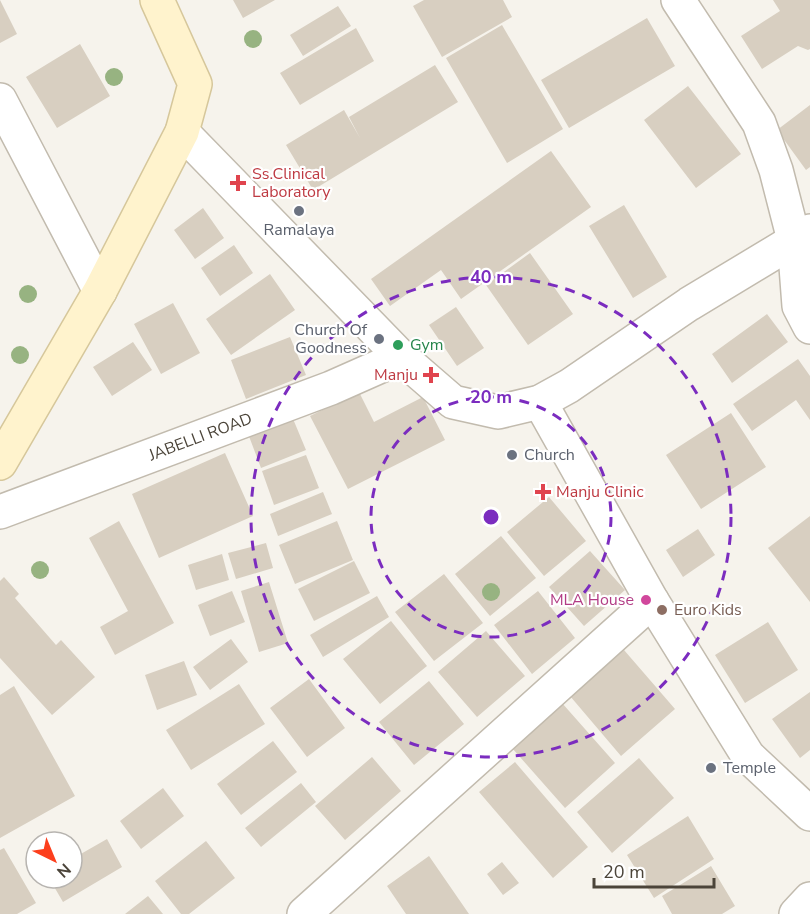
<svg xmlns="http://www.w3.org/2000/svg" width="810" height="914" viewBox="0 0 810 914" font-family="'Nunito Sans',sans-serif">
<rect width="100%" height="100%" fill="#f6f3ec"/>
<path fill="#d8cfc1" d="M0,0L17,34L0,43Z
M233,0H275L243,18Z
M424,0H503L512,17L442,57L413,6Z
M773,0H810V49L808,50L798,46L762,69L741,36L780,11Z
M338,6L351,26L303,56L290,35Z
M647,18L675,66L569,128L541,80Z
M502,25L563,129L507,163L446,58Z
M356,28L374,61L300,105L280,73Z
M80,44L110,96L57,128L26,77Z
M435,65L458,102L313,190L286,145L344,110L360,138L349,117Z
M688,86L741,154L696,188L644,120Z
M810,105V167L806,170L777,130Z
M551,151L591,207L461,299L441,270L390,306L371,279Z
M624,205L667,277L633,298L589,226Z
M203,208L224,238L195,259L174,230Z
M234,245L253,273L220,296L201,268Z
M530,253L573,314L528,345L486,285Z
M270,274L295,310L231,355L206,319Z
M173,303L200,353L161,374L134,324Z
M456,307L484,348L457,366L429,325Z
M767,314L788,342L732,383L712,354Z
M290,337L306,375L246,399L231,360Z
M133,342L152,370L112,396L93,367Z
M798,359L810,376V420L796,400L752,431L733,404Z
M359,392L374,422L423,397L445,440L348,489L310,416Z
M731,413L766,467L701,509L666,455Z
M291,414L306,450L261,468L247,431Z
M225,453L253,516L159,558L132,494Z
M306,455L319,488L274,505L262,471Z
M323,492L332,514L278,536L270,514Z
M549,497L586,541L544,576L507,532Z
M810,516V602L768,548Z
M119,521L174,623L115,655L100,627L128,611L89,538Z
M337,521L353,560L295,584L279,545Z
M698,529L715,555L683,577L666,550Z
M501,536L536,578L490,616L455,574Z
M266,543L273,568L236,579L228,553Z
M590,551L625,590L584,626L549,587Z
M222,554L229,580L196,590L188,565Z
M354,561L370,593L314,621L298,589Z
M444,574L483,623L434,661L395,612Z
M4,577L19,594L15,598L56,645L61,640L95,677L52,715L0,658V581Z
M269,582L288,643L259,652L241,591Z
M232,591L245,622L210,636L198,605Z
M538,591L575,638L532,674L494,625Z
M377,596L389,617L323,657L310,635Z
M391,621L427,666L380,704L343,659Z
M768,622L798,670L745,703L715,655Z
M486,631L525,676L477,717L438,672Z
M231,639L248,662L210,690L193,667Z
M624,650L675,709L621,756L570,696Z
M184,661L197,695L157,710L145,675Z
M309,679L345,728L307,757L270,708Z
M429,681L464,724L414,765L379,722Z
M239,684L265,724L191,770L166,730Z
M14,686L75,796L0,838V695Z
M810,692V750L800,758L772,719Z
M562,703L615,763L565,808L512,748Z
M273,741L297,772L241,815L217,784Z
M372,757L401,791L345,840L315,806Z
M639,758L674,798L612,853L577,812Z
M515,762L588,847L553,878L479,792Z
M301,783L316,802L261,847L245,828Z
M163,788L184,816L141,849L120,821Z
M688,816L714,859L654,898L627,855Z
M107,839L122,867L63,902L49,878H72V859Z
M206,841L235,878L189,914H181L155,881Z
M4,848L36,903L17,914H0V850Z
M429,856L469,914H406L387,886Z
M502,862L519,883L503,895L487,874Z
M711,866L735,906L722,914H672L662,896Z
M148,896L163,914H125Z"/>
<g fill="none" stroke-linecap="round" stroke-linejoin="round">
<g stroke="#c2bbae" stroke-width="36">
<g id="street">
<path d="M678,0L759,123L776,170L794,240L799,306L810,327"/>
<path d="M0,100L100,291"/>
<path d="M182,132L401,357L453,402L498,412L540,402L569,386L689,304L810,231"/>
<path d="M540,402L652,601L748,756L810,814"/>
<path id="s1" d="M0,512L331,388L401,357"/>
<path d="M304,914L652,601"/>
<path d="M796,914L810,899"/>
</g>
</g>
<g stroke="#d6c79b" stroke-width="36">
<path id="secondary" d="M0,463L100,291L182,132L195,84L157,0"/>
</g>
<use href="#street" stroke="#fff" stroke-width="33"/>
<use href="#secondary" stroke="#fff3cd" stroke-width="33"/>
</g>
<g fill="#97b381">
<circle cx="253" cy="39" r="9"/>
<circle cx="114" cy="77" r="9"/>
<circle cx="28" cy="294" r="9"/>
<circle cx="20" cy="355" r="9"/>
<circle cx="40" cy="570" r="9"/>
<circle cx="491" cy="592" r="9"/>
</g>
<g fill="none" stroke="#7b2cbf" stroke-width="3" stroke-dasharray="10 8">
<circle cx="491" cy="517" r="120"/>
<circle cx="491" cy="517" r="240"/>
</g>
<g fill="#e0444e" stroke="#fff" stroke-width="2">
<path d="M235 174h6v6h6v6h-6v6h-6v-6h-6v-6h6z"/>
<path d="M428 366h6v6h6v6h-6v6h-6v-6h-6v-6h6z"/>
<path d="M540 483h6v6h6v6h-6v6h-6v-6h-6v-6h6z"/>
</g>
<g fill="#6b7280" stroke="#fff" stroke-width="2">
<circle cx="299" cy="211" r="6"/>
<circle cx="379" cy="339" r="6"/>
<circle cx="512" cy="455" r="6"/>
<circle cx="711" cy="768" r="6"/>
</g>
<circle fill="#2e9e5b" stroke="#fff" stroke-width="2" cx="398" cy="345" r="6"/>
<circle fill="#d1479c" stroke="#fff" stroke-width="2" cx="646" cy="600" r="6"/>
<circle fill="#8d6e63" stroke="#fff" stroke-width="2" cx="662" cy="610" r="6"/>
<g text-anchor="middle" dominant-baseline="central" stroke-width="4.5" stroke-linejoin="round" paint-order="stroke">
<g font-size="16" fill="#be3a42" stroke="#fff" text-anchor="start">
<text x="252" y="174">Ss.Clinical<tspan x="252" dy="18">Laboratory</tspan></text>
<text x="418" y="375" text-anchor="end">Manju</text>
<text x="556" y="492">Manju Clinic</text>
</g>
<g font-size="16" fill="#5b616d" stroke="#fff" text-anchor="start">
<text x="299" y="230" text-anchor="middle">Ramalaya</text>
<text x="367" y="330" text-anchor="end">Church Of<tspan x="367" dy="18">Goodness</tspan></text>
<text x="524" y="455">Church</text>
<text x="723" y="768">Temple</text>
</g>
<g font-size="16" fill="#27864d" stroke="#fff" text-anchor="start">
<text x="410" y="345">Gym</text>
</g>
<g font-size="16" fill="#4b4439" stroke="#fff">
<text stroke="none"><textPath href="#s1" startOffset="214">JABELLI ROAD</textPath></text>
</g>
<g font-size="16" fill="#b23c85" stroke="#fff" text-anchor="end">
<text x="634" y="600">MLA House</text>
</g>
<g font-size="16" fill="#785e54" stroke="#fff" text-anchor="start">
<text x="674" y="610">Euro Kids</text>
</g>
</g>
<circle cx="491" cy="517" r="9" fill="#7b2cbf" stroke="#fff" stroke-width="3"/>
<g font-size="18" text-anchor="middle" font-weight="bold" fill="#7b2cbf" stroke="#fff" stroke-width="4.5" stroke-linejoin="round" paint-order="stroke">
<text x="491" y="283">40 m</text>
<text x="491" y="403">20 m</text>
</g>
<g transform="translate(54 860) rotate(137)"><circle r="28" fill="#ffffff" stroke="#b7b4b0" stroke-width="1.5"/>
<path d="M0-4.5L10 22L0 15L-10 22Z" fill="#fc3f1d"/>
<text y="-9" font-size="16" font-weight="bold" text-anchor="middle" fill="#4b4439">N</text>
</g>
<path d="M594 878v9h120v-9" fill="none" stroke="#4b4439" stroke-width="3"/>
<text x="603" y="878" font-size="18" fill="#4b4439" stroke="#ffffff" stroke-width="4.5" paint-order="stroke">20 m</text>
</svg>
